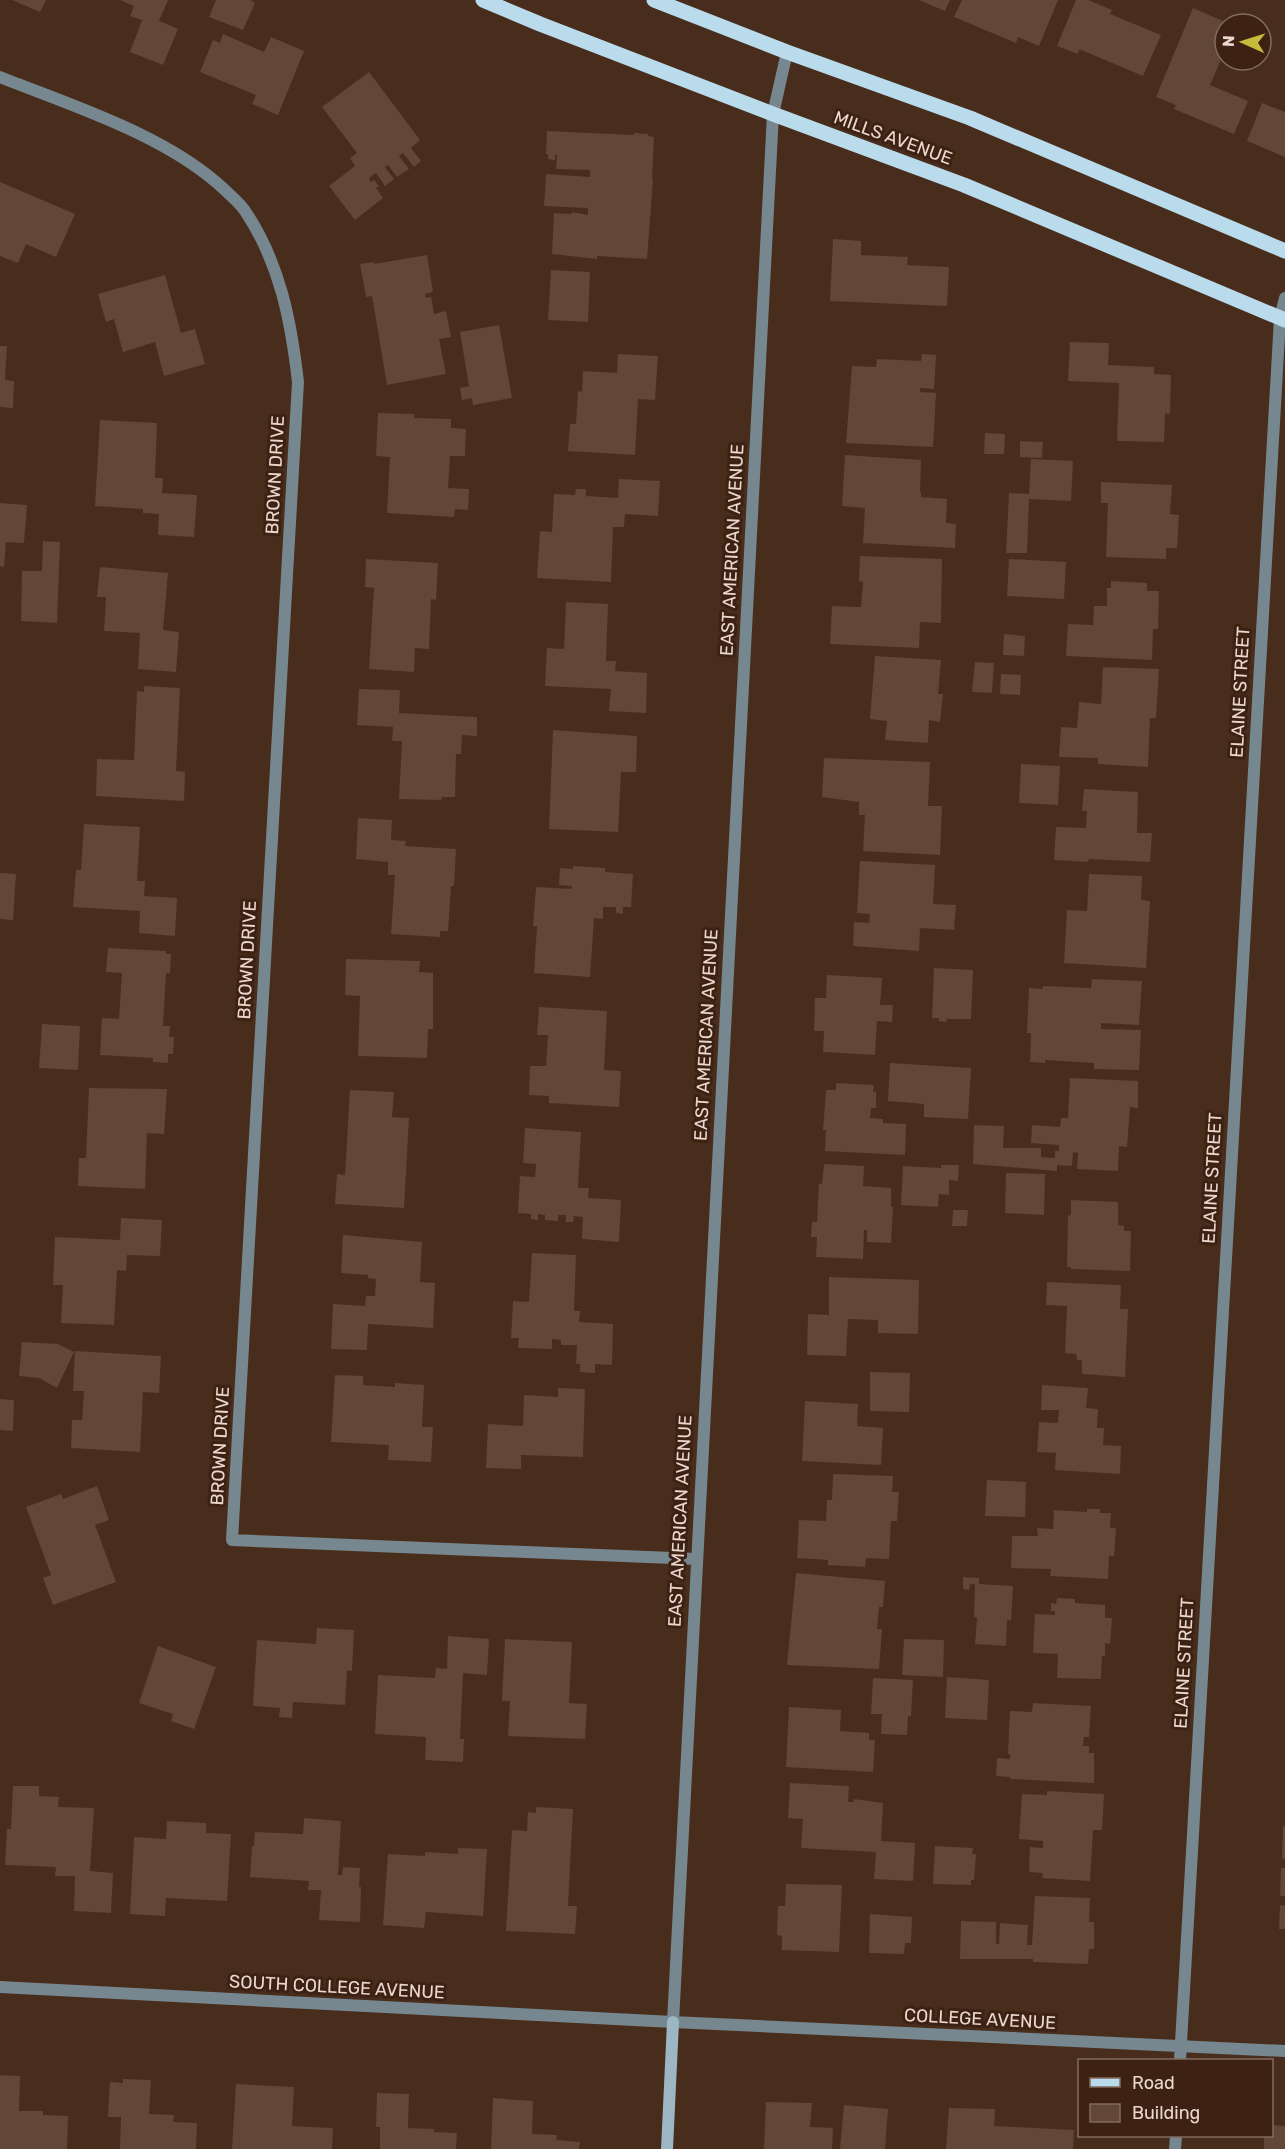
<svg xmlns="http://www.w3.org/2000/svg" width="1285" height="2149" viewBox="0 0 1285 2149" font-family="Rubik,sans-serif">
<rect width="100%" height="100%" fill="#482c1c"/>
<path fill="#624637" d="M12,0H46L40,12Z
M120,0H168L159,21L178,29L163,65L130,52L142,20L130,16L134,6Z
M216,0H250L255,3L243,30L209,17Z
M919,0H950L945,11Z
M962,0H1058L1039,46L1018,37L1016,43L954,17Z
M1076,0H1088L1112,10L1110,14L1161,35L1143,76L1079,49L1078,54L1057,46Z
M1193,8L1230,24H1225V50L1210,85L1248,101L1234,134L1174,109L1176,105L1156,97Z
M223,34L264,52L271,37L304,51L278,115L252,104L256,95L200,72L213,40L220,43Z
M369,72L420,140L411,148L421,161L414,167L403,153L399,156L409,169L397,177L388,165L385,167L394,179L385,186L376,173L369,178L371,182L374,180L379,186L376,188L383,198L355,220L329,186L355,166L350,158L357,153L322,107Z
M1262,103L1285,112V157L1247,141Z
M547,131L634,135V133L648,134V136L654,137L652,179H653L647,259L597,256V259L552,254L554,213L571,214L572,212L588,215V208L544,206L546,174L590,177V170L556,169L557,155H555V160L548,159V154H546Z
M0,182L75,214L56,257L26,244L18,263L0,256Z
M833,239L861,241V255L908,257L907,265L949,267L947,306L830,301Z
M427,255L433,292L425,294L426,298L431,297L434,314L446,311L451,337L439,339L446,374L387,385L372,296L366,297L360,264L375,262L374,264Z
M551,270L590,272L588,322L548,320Z
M165,275L181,333L195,329L205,364L164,376L155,342L123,352L114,319L106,322L98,294Z
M499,325L512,398L473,405L472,398L462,400L460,388L469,386L460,332Z
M1070,342L1109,343L1108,365L1154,367V374L1171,375L1170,414L1165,413L1164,442L1117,441L1119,383L1068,381Z
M0,346H7L5,380L14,381L13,408L0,407Z
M618,354L658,356L655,400L638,399L635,455L568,451L570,424H576L578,391L582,392L583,371L617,373Z
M922,354L936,355L934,389L920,388V392L936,393L933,447L846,443L852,366L876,367L877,359L921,361Z
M378,413L414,414V418L451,419V428L466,429L465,456H450L448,488L469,489L468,510L455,509L454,517L387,513L390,457L376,456Z
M100,420L157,423L155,478H163L162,493L197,495L194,537L158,535L159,514L143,513V509L95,506Z
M985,433L1005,434L1004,454H984Z
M1020,441L1043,442L1042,458L1020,457Z
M845,455L921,460L920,492H921V497L947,499L946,523L956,524L955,548L863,543L865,508L842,506Z
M1031,459L1073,461L1071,501L1029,499L1027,553H1006L1009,493L1029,494Z
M619,479L660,481L658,516L625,514L624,527H613L611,582L537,578L540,531L552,532L554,494L575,495L576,489H586V496L618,498Z
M1101,482L1172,485L1170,514L1179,515L1177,548H1166V559L1106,557L1108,503H1101Z
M0,503L27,505L24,543L6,542L4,567L0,566Z
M43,541L60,542L57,623L21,621L22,571H42Z
M860,556L942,559L941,623L920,622L919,648L830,644L832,606L861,607L863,582L859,581Z
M366,559L438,563L436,600L431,599L429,649L415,648L414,672L369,669L374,588L365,587Z
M1009,559L1066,562L1064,599L1007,596Z
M100,567L168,573L163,630L179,632L176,672L138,669L140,633L104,631L106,597H97Z
M1111,581L1147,583V591H1159L1158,629H1153L1152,660L1066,656L1068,624L1093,625L1094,606H1107V588H1111Z
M566,602L608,604L606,661H616L615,671L647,673L646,713L609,711L611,689L545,686L547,648L564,649Z
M1004,634L1025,636L1024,656L1003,655Z
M875,656L941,660L938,694H943L940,722L929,720L928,743L885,740L887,721L870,719Z
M975,662L994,663L992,693L972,692Z
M1103,667L1159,669L1156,718H1150L1148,767L1098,764V758L1059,757L1061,727L1077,728L1079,702L1101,704Z
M1001,674L1021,675L1020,695L1000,694Z
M144,686L180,688L176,771L185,772L184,801L96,796L97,759L134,760L137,691L144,692Z
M359,689L400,690L399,713L477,717V736L462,735L461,754H456L455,797H442L441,800L399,799L402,741H392L393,727L357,725Z
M553,730L637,736L636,772H621L618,832L549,829Z
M824,758L930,762L928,806H942L940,855L863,851L865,815H859V802L822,797Z
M1021,764L1060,766L1058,805L1019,803Z
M1084,789L1138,792L1137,833H1152L1150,862L1089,859L1088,862L1054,860L1056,827L1086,828L1087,811H1082Z
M358,818L392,820L391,840L406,841L405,846L456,849L454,886H451L448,931H440V937L391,934L395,875H388V862L356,859Z
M84,824L140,827L137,881H145L144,896L177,898L175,936L139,933L140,911L73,907L76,870H81Z
M860,861L935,865L933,904L956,905L954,930L920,928L919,951L853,946L854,922L869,923L870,914L857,913Z
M573,866L605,868V872L633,874L631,907H623V914L616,913V907H603V919L594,918L590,977L534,973L537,926H533L536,887L571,889L572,886L559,885L560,868L573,869Z
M0,873L16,874L13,920L0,919Z
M1089,874L1142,876L1141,900L1150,901L1146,968L1064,963L1067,910L1087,911Z
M108,948L166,951V954H171L170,973H166L163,1026H170L169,1037H174L173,1054H168V1063L153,1062V1058L100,1055L102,1018L119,1019L122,973L106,972Z
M346,959L420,961L419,972L433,973V1029H428L427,1058L358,1056L360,996L345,995Z
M934,968L973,970L971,1019H947L946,1022L939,1021V1018H932Z
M827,975L882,978L880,1005H893L892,1022L877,1021L875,1055L823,1052L824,1031H814L815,998H826Z
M1092,979L1142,981L1139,1025L1101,1023V1029L1141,1030L1139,1070L1094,1069V1063L1045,1060V1063L1030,1062L1031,1033H1027L1029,988L1043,989V986L1091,988Z
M539,1007L607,1011L604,1070L621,1071L619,1107L549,1103V1096L529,1095L530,1066H546L548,1035H537Z
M42,1024L80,1026L78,1070L39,1068Z
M890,1063L971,1068L968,1119L924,1117V1104L888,1101Z
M1070,1078L1138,1081V1108L1130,1107L1127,1147L1119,1146L1118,1171L1077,1169L1078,1153L1073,1152L1072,1166L1057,1165V1171L973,1164L974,1125L1004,1126L1003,1148H1041V1157L1055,1158V1151H1059V1145L1031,1143L1032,1125L1060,1127L1061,1118H1068Z
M836,1083L874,1085L873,1092H876V1108H871L870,1118L883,1119V1123L906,1124L905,1155L825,1151L826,1130H823L826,1090H836Z
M89,1088L167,1089L164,1134L147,1133L145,1189L78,1186L79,1158H86Z
M350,1090L394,1092L392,1117L409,1118L404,1208L335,1204L337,1174L345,1175Z
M525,1128L581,1132L578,1188H589L588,1198L621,1200L619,1242L582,1239L583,1217L574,1216L573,1222H566V1215H558V1221L545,1220V1215L538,1214V1220L531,1219V1214L518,1213L520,1176L535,1177L536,1164L523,1163Z
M824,1164L864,1166L863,1186L891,1188V1207H893L891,1243L867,1242V1230H864L863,1259L816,1257L817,1237H811L812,1222H817L819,1184H822Z
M941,1165H959L958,1181L949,1180V1195L939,1194L938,1207L901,1205L903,1166L941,1168Z
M1006,1173L1045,1174L1044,1215L1005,1213Z
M1071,1200L1118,1202V1225L1124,1226V1231H1131L1130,1271L1071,1269V1267H1067L1068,1216L1071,1215Z
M953,1210H968L967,1226H952Z
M121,1218L162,1220L160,1256L127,1255L126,1271L117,1270L114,1325L61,1323L63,1285H53L55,1237L120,1240Z
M343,1235L422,1242L420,1282L435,1283L433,1328L368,1324L367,1350L331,1349L333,1304L365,1306L366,1296H375L376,1279L368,1278V1275L341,1273Z
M532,1253L576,1255L574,1311H580L579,1322L613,1324L612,1365L595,1364V1373L580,1372V1364H576L577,1345H561V1340L552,1339V1349L518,1348L519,1338H511L513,1301L529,1302Z
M829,1277L919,1280L918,1334L878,1333V1320L848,1319L846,1356L807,1355L808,1314L829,1315Z
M1047,1282L1121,1285L1120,1309H1128L1125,1377L1082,1374V1360H1077L1076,1354L1065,1353L1067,1306L1046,1305Z
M22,1342L58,1344L74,1352L57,1388L39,1378L19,1376Z
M75,1351L161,1356L159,1393L143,1392L140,1452L71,1448L72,1420H82L84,1391H73Z
M870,1372L910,1373L909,1412L870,1411Z
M335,1375L363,1376V1385L395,1387V1383L424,1385L422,1427H433L431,1462L388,1460L389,1445L331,1442Z
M1042,1385L1088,1388L1086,1408L1098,1409L1097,1428H1104L1103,1445L1121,1446L1120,1474L1055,1470L1056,1453L1037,1452L1039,1422L1058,1423L1059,1410H1041Z
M558,1388L585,1389L583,1457L521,1455V1469L486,1468L488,1424L523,1426L524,1395L558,1397Z
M0,1399L14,1400L13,1431L0,1430Z
M805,1401L858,1404L857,1426L883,1428L881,1465L802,1461Z
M833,1474L893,1476L892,1492H899L897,1521H891L889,1559L866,1558L865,1567L828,1565V1560L797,1558L799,1520L826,1521L827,1500H832Z
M987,1480L1026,1482L1025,1517L985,1516Z
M97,1486L109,1520L95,1525L116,1582L53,1605L43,1578L51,1575L26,1507L61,1494L63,1499Z
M1087,1509H1100V1513H1111L1110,1528H1116L1114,1556H1109L1108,1579L1050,1576L1051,1569L1011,1568L1012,1536H1038L1037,1528L1053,1529L1054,1510L1087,1512Z
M796,1573L885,1581L883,1607H879L877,1629H882L879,1669L787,1665Z
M963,1577L979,1578V1584L1013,1586L1011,1620H1007L1006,1646L975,1644L977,1618L974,1617L975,1584H970L969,1590L963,1589Z
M1057,1598L1075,1599V1603L1105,1605V1618H1112L1110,1644L1105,1643V1656H1102L1101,1679L1057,1678L1058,1654L1033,1653L1035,1614L1055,1615V1611H1051V1603L1056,1604Z
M317,1628L354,1630L352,1671L347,1670L345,1705L293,1702L292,1718L279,1717L280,1708L253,1706L257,1640L316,1644Z
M448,1636L489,1639L487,1675L463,1673L460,1739H464L463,1762L425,1760L426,1737L375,1734L378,1675L435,1678L436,1668L447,1669Z
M505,1639L572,1642L569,1703L587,1704L585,1739L508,1736L510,1701H502Z
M904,1639L944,1640L943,1677L902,1675Z
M158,1646L216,1667L194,1729L171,1721L173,1714L139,1703Z
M947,1677L989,1680L987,1720L945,1718Z
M873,1678L913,1680L911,1716H908L907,1735L881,1734L882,1714H871Z
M1033,1703L1091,1706L1089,1737H1084L1083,1746H1089V1753H1094V1783L1010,1779V1777L996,1776L997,1758L1010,1759V1754H1008L1010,1711L1032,1712Z
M789,1707L841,1710L840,1731L869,1733V1740H875L873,1772L786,1767Z
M790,1783L849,1786L848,1802H854V1799L883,1803L881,1841L915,1843L913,1881L874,1879L876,1852L801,1848L803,1819L788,1818Z
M13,1786H39V1796L59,1797L58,1807L94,1808L90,1871L113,1873L111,1913L74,1911L75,1876H55L56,1867L5,1865L7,1829H11Z
M1047,1791L1104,1794L1102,1830H1093L1090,1881L1042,1878L1043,1873L1029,1872L1030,1847L1043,1848V1841L1019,1839L1022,1794L1047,1795Z
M536,1807L573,1809L568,1906H577L575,1934L506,1931L512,1830L527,1831L528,1812L536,1813Z
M304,1818L341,1821L338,1875H342L343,1867L360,1868L359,1887H361L360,1922L319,1920L321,1890H308L309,1881L250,1877L252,1846H254L255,1832L303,1834Z
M167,1821L206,1823V1833L231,1834L227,1901L166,1898L165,1916L130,1914L134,1837L166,1839Z
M1283,1826L1285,1827V1859L1282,1858Z
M935,1846L973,1848L972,1854H976L974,1880H971V1885L933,1884Z
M458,1848L487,1849L483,1916L426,1912L424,1928L383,1925L388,1854L425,1856V1852L458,1854Z
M1281,1868H1285V1896H1280Z
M786,1884L842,1885L839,1952L782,1950V1936L777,1935L778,1906H785Z
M1035,1896L1090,1898L1089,1922H1094V1949H1089L1088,1964L1033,1962V1959H960L961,1921L996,1922V1944H999L1000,1923L1028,1925L1027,1945H1032Z
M1280,1905L1285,1906V1929H1279Z
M870,1914L912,1917L911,1943H905L904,1954L869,1953Z
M0,2075L20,2076L19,2111H43V2115L68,2116L67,2149H0Z
M123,2079L151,2080L149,2114L174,2115L173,2122L197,2123L196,2149H120L121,2117H108L110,2082L123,2083Z
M236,2084L294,2087L292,2126L333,2128L332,2149H232Z
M377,2093L409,2094L408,2128L434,2129V2132L457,2133L456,2149H380V2127H376Z
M493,2098L533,2101L532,2134L557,2135L556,2140L580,2142L579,2149H491Z
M766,2102L812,2103L810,2127L833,2128L832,2149H764Z
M844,2105L888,2109L885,2149H840Z
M949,2108L995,2109L994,2126L1074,2130L1073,2149H946Z
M1272,2125L1285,2126V2149H1264V2136H1272Z"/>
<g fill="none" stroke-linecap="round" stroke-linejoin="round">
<path stroke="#77878f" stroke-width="12" d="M0,77C73,106 169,136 226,191C232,197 240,203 245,211C280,263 291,321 298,382L232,1540L696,1559
M0,1987L673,2022L1285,2051
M673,2022L773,114L787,52
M1180,2060L1280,318L1285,298
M1175,2149L1176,2136"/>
<path stroke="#9db6c3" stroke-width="12" d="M667,2149L673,2022"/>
<path stroke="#b9dbeb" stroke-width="15" d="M483,0L540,24L773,114L964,185L1285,320
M654,0L787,52L970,118L1285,251"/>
</g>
<g text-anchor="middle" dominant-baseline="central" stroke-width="6" stroke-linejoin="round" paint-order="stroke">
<g font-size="18" fill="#ead8ce" stroke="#3d2213">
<text transform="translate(893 138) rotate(20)">MILLS AVENUE</text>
<text transform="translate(275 475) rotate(-87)">BROWN DRIVE</text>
<text transform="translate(732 550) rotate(-87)">EAST AMERICAN AVENUE</text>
<text transform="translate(1240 692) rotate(-87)">ELAINE STREET</text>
<text transform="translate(247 960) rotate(-87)">BROWN DRIVE</text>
<text transform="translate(706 1035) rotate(-87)">EAST AMERICAN AVENUE</text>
<text transform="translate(1212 1178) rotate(-87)">ELAINE STREET</text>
<text transform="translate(220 1446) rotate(-87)">BROWN DRIVE</text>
<text transform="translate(680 1521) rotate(-87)">EAST AMERICAN AVENUE</text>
<text transform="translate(1184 1663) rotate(-87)">ELAINE STREET</text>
<text transform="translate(337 1987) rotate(3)">SOUTH COLLEGE AVENUE</text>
<text transform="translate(980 2019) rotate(3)">COLLEGE AVENUE</text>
</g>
</g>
<rect x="1078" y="2059" width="195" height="78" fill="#3d2213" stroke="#826b5e" stroke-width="1.5"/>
<rect x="1090" y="2078" width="30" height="9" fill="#b9dbeb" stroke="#826b5e" stroke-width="1.5"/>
<text x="1132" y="2089" font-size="18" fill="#ead8ce">Road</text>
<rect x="1090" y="2104" width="30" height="18" fill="#624637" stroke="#826b5e" stroke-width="1.5"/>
<text x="1132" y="2119" font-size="18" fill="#ead8ce">Building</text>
<g transform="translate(1243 42) rotate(273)"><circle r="28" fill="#3d2213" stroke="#826b5e" stroke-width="1.5"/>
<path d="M0-4.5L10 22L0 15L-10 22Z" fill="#c7bb3b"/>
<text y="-9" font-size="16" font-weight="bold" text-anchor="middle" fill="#ead8ce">N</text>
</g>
</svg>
